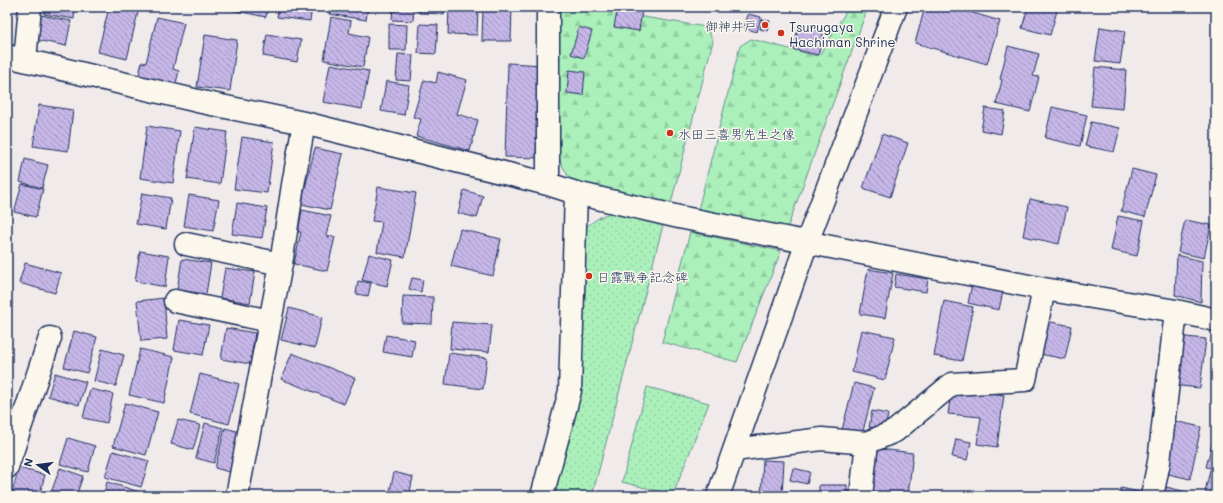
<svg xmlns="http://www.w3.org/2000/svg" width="1223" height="503" viewBox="0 0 1223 503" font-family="Mali,'Klee One',sans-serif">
<defs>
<pattern id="grass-dots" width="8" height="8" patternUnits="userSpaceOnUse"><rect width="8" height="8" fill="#abf0bb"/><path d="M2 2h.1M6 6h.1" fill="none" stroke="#93cea3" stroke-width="1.8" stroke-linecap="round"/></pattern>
<pattern id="forest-firs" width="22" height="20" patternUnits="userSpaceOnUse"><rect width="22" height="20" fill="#abf0bb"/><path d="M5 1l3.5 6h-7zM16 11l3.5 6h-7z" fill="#93cea3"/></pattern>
<pattern id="building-back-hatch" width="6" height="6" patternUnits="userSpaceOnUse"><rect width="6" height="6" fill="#c7b7e8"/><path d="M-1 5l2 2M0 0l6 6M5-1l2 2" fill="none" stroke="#a195bf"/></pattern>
</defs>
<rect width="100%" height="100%" fill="#f1eaeb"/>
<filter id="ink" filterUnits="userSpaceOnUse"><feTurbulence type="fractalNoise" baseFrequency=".025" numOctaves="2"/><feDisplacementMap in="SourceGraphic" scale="8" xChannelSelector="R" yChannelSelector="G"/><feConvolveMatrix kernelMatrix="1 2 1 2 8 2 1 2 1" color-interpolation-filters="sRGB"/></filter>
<g filter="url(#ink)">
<path fill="url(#grass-dots)" stroke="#63908c" d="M611,213L663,225L592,496H554L580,394L586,227C594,221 601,215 611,213Z
M647,387L709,403L673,495L622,482Z"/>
<path fill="url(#forest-firs)" stroke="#63908c" d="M554,7H610L612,12L706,27L713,41L671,203L571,182L553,147Z
M849,7H868L787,229L698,210L740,46L751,39L817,56L820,54Z
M690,232L781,251L737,362L662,342Z"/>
<path fill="url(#building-back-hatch)" stroke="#1b2f5e" d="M45,7H75L74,19L44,14Z
M109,7L139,8L127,59L98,52Z
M233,7H268L266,17L232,10Z
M279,7H312L310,21L277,17Z
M330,7H368L366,20L329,14Z
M393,7H414L413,21L392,20Z
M419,7H444V14L419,13Z
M449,7H478L477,35L448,34Z
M483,7H512L511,41H482Z
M618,7L642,10L639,31L614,27Z
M925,7H953L1000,21L987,64L915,43Z
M1028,7H1058L1050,35L1022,28Z
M748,14L761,17L757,32L744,28Z
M41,15L71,21L66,46L37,40Z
M157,17L184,23L173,69L179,71L175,87L138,79L142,62L146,63Z
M331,17L351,21L349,33L368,37L363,67L324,60Z
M762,19L770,21L767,31L760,29Z
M389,24L407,25L406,50H389Z
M420,24L438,25L436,54L418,53Z
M799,25L824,31L818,55L793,49Z
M579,27L592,31L584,58L571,54Z
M1100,27L1125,31L1120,64L1095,61Z
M267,34L301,40L297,62L263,56Z
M205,35L237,40L230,91L197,87Z
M1008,46L1039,54L1033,76L1039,77L1030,112L996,104L1002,80L1000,79Z
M398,54L413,55L411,81L396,80Z
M508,63L544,65L541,158L505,157Z
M330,64L369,71L362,109L323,102Z
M1095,67L1126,70L1123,109L1091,106Z
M569,70L585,72L583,95L567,93Z
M438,72L467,80L457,114L478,120L470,151L416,136L421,119L413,117L424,80L436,83Z
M386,81L409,85L404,115L381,111Z
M39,105L73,110L68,151L33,146Z
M1052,107L1087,115L1080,146L1045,138Z
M985,108L1005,111L1001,134L981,130Z
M1091,122L1120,128L1114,152L1085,146Z
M147,126L180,131L173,183L140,178Z
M195,127L227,132L220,184L187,179Z
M882,134L908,143L890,197L863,188Z
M242,137L274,142L267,193L234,189Z
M315,148L343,154L330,210L301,204Z
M25,159L48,165L42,188L20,182Z
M1132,169L1156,175L1145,217L1121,211Z
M22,184L43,189L36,217L14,212Z
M378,187L416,193L405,257L377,252L382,222L372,221Z
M464,190L483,196L477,218L458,213Z
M142,193L171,198L166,229L136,224Z
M189,195L219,200L213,231L184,226Z
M1030,199L1067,207L1059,244L1023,236Z
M237,203L267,208L262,238L232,234Z
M302,210L331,216L326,236L335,237L327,271L294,264L301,232H298Z
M1118,216L1144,221L1137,256L1111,250Z
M1185,220L1211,225L1204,258L1178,252Z
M460,229L501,239L493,276L451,266Z
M140,251L169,256L165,287L135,281Z
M369,254L393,260L387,286L362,280Z
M1177,255L1202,261L1201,302L1175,295Z
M182,259L211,263L206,294L177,290Z
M25,263L61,273L55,293L19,283Z
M225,268L255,272L250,303L220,298Z
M868,269L893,273L885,318L860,314Z
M896,274L928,279L926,292L894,287Z
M412,278L423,280L421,292L409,289Z
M358,281L371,283L368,296L356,294Z
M972,284L1003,291L999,310L968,303Z
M403,296L433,297L432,324L402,323Z
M164,298L167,339L141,341L137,301Z
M944,301L973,307L962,361L934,356Z
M289,308L322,317L315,348L281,340Z
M179,320L209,325L203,355L174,350Z
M1041,320L1072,326L1065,359L1035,353Z
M452,322L492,325L489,352L450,349Z
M226,328L255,333L250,364L221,359Z
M861,330L895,337L885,380L852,372Z
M74,331L97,337L87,373L64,367Z
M386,335L415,340L412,357L383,352Z
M1177,336L1206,339L1200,388L1171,385Z
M102,349L124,355L116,386L94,381Z
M140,349L174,357L164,403L129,395Z
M292,353L355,378L344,404L281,379Z
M449,353L487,358L483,389L445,384Z
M55,373L86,382L79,405L48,396Z
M200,374L239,384L229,424L190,414Z
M854,383L874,388L862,435L842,430Z
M952,387L1004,395L997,447L977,444L981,417L948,414Z
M90,389L113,394L107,423L83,418Z
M125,403L158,412L146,455L113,446Z
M872,411L888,414L885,430L869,427Z
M178,420L200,425L193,450L171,444Z
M1170,420L1201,427L1190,479L1164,473Z
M205,423L223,428L214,463L196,458Z
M225,428L244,433L233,473L215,468Z
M68,438L95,446L88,472L60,464Z
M956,439L971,442L967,460L952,457Z
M1212,444L1216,445V469L1206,467Z
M872,448L913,453L908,496H866Z
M113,451L149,461L141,487L105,477Z
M763,460L784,461L782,496H761Z
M19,468L45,475L39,496H11Z
M60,468L83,476L76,496H69L52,490Z
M793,468L810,472L807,484L790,480Z
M1210,470L1216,472V495L1205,492Z
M394,472L413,477L409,496H389Z
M107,482L140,492L139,496H103Z
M819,485H847V496H819Z
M1166,487L1191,493L1190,496H1164Z
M1121,488L1143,493V496H1119Z"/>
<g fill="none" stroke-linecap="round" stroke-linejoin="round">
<g stroke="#1b2f5e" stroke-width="25">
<path id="minor" d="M7,56L202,102L304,123L548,184L576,193L679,217L1044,289L1176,311L1216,320
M25,60L30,7
M548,184V7
M186,244L281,264
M175,301L270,321
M734,450L822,439L867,443L895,431L952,384L1025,380L1044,289
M7,467L50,338
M237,496L281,264L293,185L304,123
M542,496L570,391L576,193
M718,496L807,242L896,7
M861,496L867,443
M1152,496L1159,462L1176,311"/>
</g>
<use href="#minor" stroke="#fbf7ec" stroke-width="22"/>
</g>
</g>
<g fill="#c8321e" stroke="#fbf7ec" stroke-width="1.5">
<circle cx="765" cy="25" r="4"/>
<circle cx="781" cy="33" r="4"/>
<circle cx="670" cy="133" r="4"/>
<circle cx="589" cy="276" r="4"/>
</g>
<g text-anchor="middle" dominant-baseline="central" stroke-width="3" stroke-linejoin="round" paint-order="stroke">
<g font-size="13" fill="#1b2f5e" stroke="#fbf7ec" text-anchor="start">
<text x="757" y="25" text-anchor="end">御神井戸</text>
<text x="789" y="26">Tsurugaya<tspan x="789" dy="15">Hachiman Shrine</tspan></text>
<text x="678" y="133">水田三喜男先生之像</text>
<text x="597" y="276">日露戰争記念碑</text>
</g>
</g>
<rect width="1223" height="503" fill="none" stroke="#fbf7ec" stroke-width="24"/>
<rect x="12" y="12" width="1199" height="479" fill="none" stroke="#1b2f5e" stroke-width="1.5" filter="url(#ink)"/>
<g transform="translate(38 465) rotate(284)" stroke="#fbf7ec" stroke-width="3" paint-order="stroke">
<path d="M0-3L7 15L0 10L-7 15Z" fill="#1b2f5e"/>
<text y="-6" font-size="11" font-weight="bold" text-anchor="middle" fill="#1b2f5e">N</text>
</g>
</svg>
